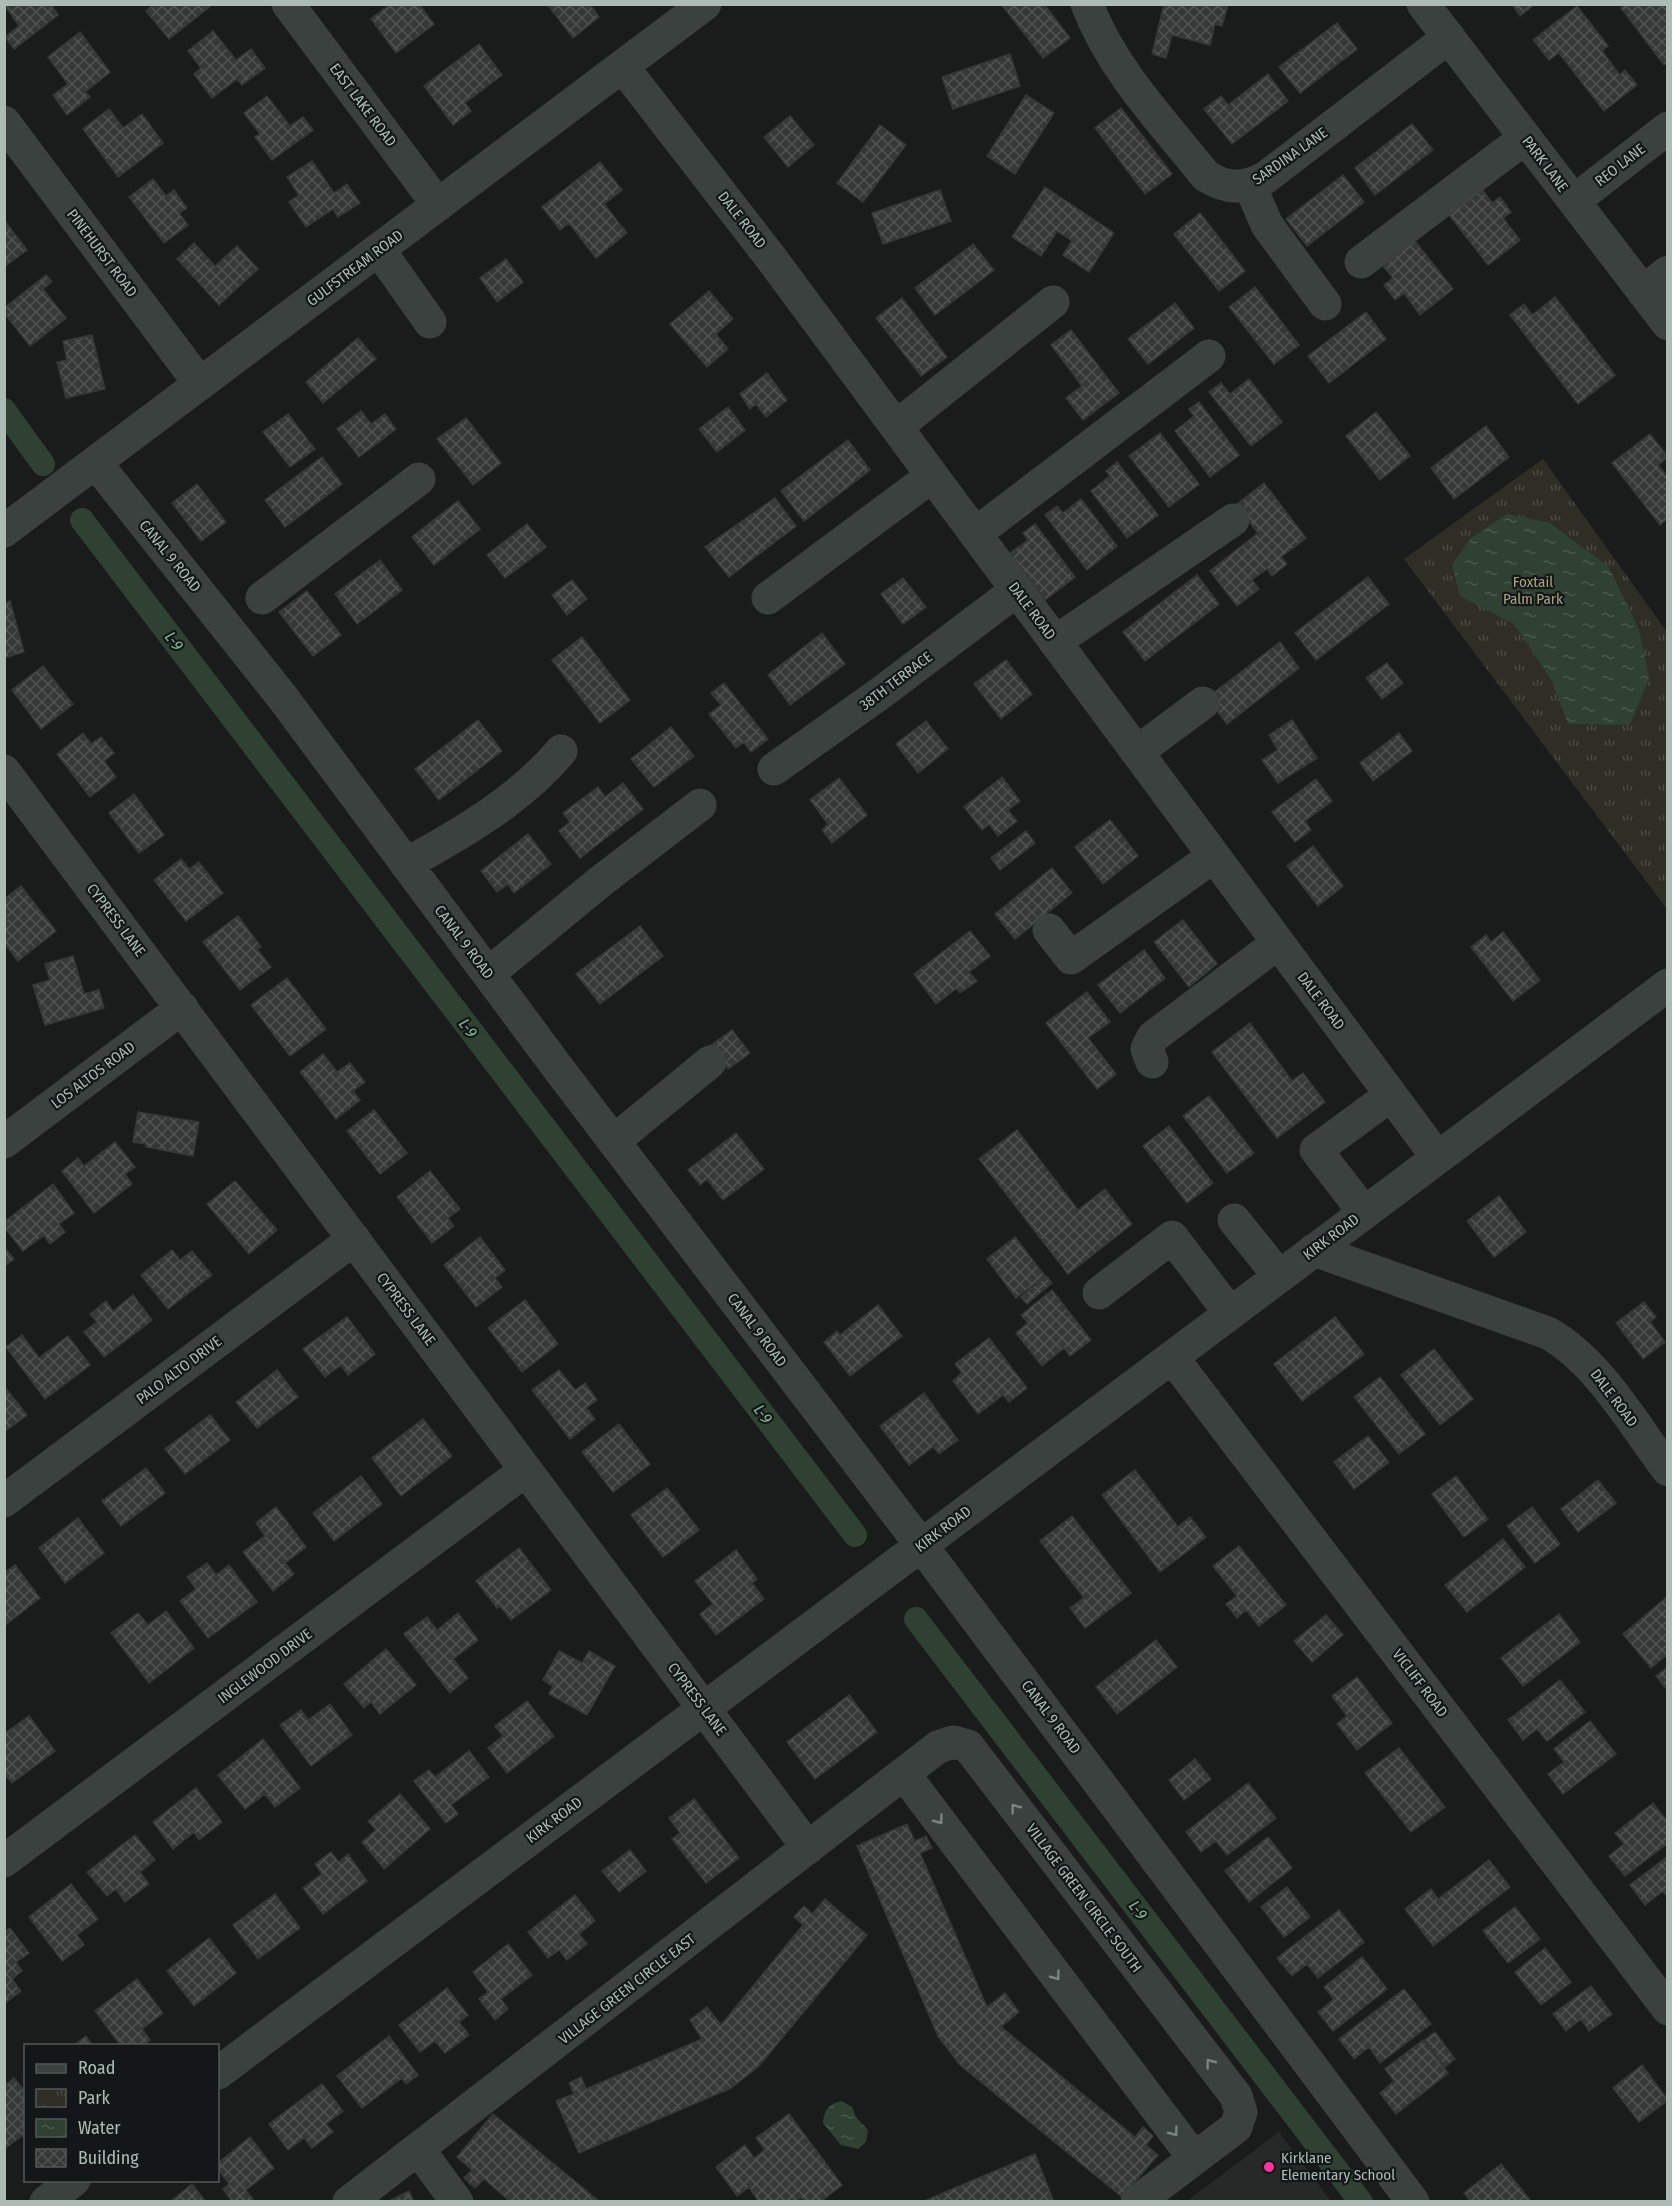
<svg xmlns="http://www.w3.org/2000/svg" width="1672" height="2206" viewBox="0 0 1672 2206" font-family="'Fira Sans Condensed',sans-serif">
<defs>
<pattern id="park-tufts" width="24" height="20" patternUnits="userSpaceOnUse" patternTransform="scale(1.5)"><rect width="24" height="20" fill="#2f2e25"/><path d="M3 7l-1-3M5 7V3M7 7l1-3M15 17l-1-3M17 17v-4M19 17l1-3" fill="none" stroke="#4a4a42"/></pattern>
<pattern id="water-ripples" width="26" height="14" patternUnits="userSpaceOnUse" patternTransform="scale(1.5)"><rect width="26" height="14" fill="#2f4133"/><path d="M2 4q2-2 4 0t4 0M15 11q2-2 4 0t4 0" fill="none" stroke="#4a5a4e"/></pattern>
<pattern id="building-cross-hatch" width="8" height="8" patternUnits="userSpaceOnUse" patternTransform="scale(1.5)"><rect width="8" height="8" fill="#353837"/><path d="M0 0l8 8M0 8l8-8" fill="none" stroke="#505352"/></pattern>
</defs>
<rect width="100%" height="100%" fill="#1a1c1c"/>
<path fill="#252928" d="M1279,2132L1331,2201H1187Z"/>
<path fill="url(#park-tufts)" d="M1543,459L1667,632V909L1404,559Z"/>
<path fill="url(#water-ripples)" d="M1507,514L1550,523L1609,567L1639,630L1649,678L1630,725L1568,724L1552,681L1514,624L1460,596L1452,565L1471,538Z
M842,2101L852,2107L856,2117L868,2130L866,2142L858,2149L841,2145L823,2123C824,2110 829,2103 842,2101Z"/>
<g fill="none" stroke-linecap="round" stroke-linejoin="round">
<path stroke="#2f4133" stroke-width="24" d="M4,410L43,464
M82,520L855,1535
M916,1619L1361,2202"/>
</g>
<path fill="url(#building-cross-hatch)" stroke="#333837" stroke-width="1.5" d="M4,4H51L58,15L14,49L5,37L19,26Z
M154,4H211L212,5L169,39L146,11Z
M390,4H419L434,24L396,53L371,19Z
M547,4H590L599,17L573,38Z
M1001,4H1044L1070,38L1043,58Z
M1164,4H1228L1222,26L1215,24L1210,45L1172,35L1166,58L1152,54Z
M1512,4H1535L1520,16Z
M1625,4H1668V62L1664,65L1621,8Z
M1577,6L1608,46L1602,51L1620,75L1625,70L1637,85L1604,111L1559,53L1549,60L1533,40Z
M1337,23L1357,49L1300,93L1279,67Z
M213,31L236,60L251,49L265,68L242,85L237,79L212,98L194,74L201,68L188,51Z
M80,32L110,72L85,92L90,97L67,115L53,95L68,84L48,57Z
M479,44L502,75L465,103L471,111L453,125L424,86Z
M1010,54L1020,86L953,109L942,77Z
M1268,74L1288,101L1232,144L1204,109L1221,96L1228,105Z
M1026,95L1054,113L1015,174L987,156Z
M267,96L290,126L303,117L313,130L272,160L255,137L260,134L244,113Z
M1121,108L1172,174L1145,194L1095,128Z
M109,109L123,128L142,114L163,143L118,177L83,129Z
M790,116L814,145L788,167L764,137Z
M1412,124L1433,150L1375,195L1355,168Z
M880,125L906,145L863,202L837,183Z
M312,161L334,193L347,184L360,203L338,217L333,209L306,227L289,202L299,195L287,177Z
M600,162L622,190L604,204L627,233L596,258L569,223L560,230L542,207Z
M1343,175L1364,202L1307,246L1286,219Z
M153,179L166,196L174,190L187,208L179,213L188,225L164,243L129,197Z
M1479,185L1492,203L1500,197L1511,212L1503,218L1520,240L1488,265L1446,211Z
M1045,187L1114,233L1089,272L1063,255L1072,241L1057,231L1041,256L1012,237Z
M940,190L951,221L883,244L872,213Z
M1200,213L1245,271L1219,291L1174,234Z
M4,220L27,250L4,267Z
M1411,236L1453,289L1420,315L1404,293L1395,300L1384,285L1393,278L1379,261Z
M194,243L215,266L237,246L258,269L219,305L177,259Z
M973,244L994,270L935,315L915,288Z
M506,259L523,282L497,302L480,278Z
M46,275L52,282L43,289L66,318L30,346L4,313V308Z
M1255,287L1299,345L1274,364L1229,307Z
M709,291L733,319L716,334L728,349L707,367L670,324Z
M1555,297L1615,375L1578,404L1510,315L1524,304L1532,315Z
M902,298L947,357L921,376L876,318Z
M1175,303L1194,328L1148,364L1128,339Z
M1366,312L1386,339L1329,383L1308,356Z
M1071,330L1119,393L1083,420L1066,398L1082,386L1051,345Z
M92,335L105,389L66,398L57,362L67,360L63,341Z
M358,338L376,359L323,403L306,382Z
M767,373L787,400L766,417L756,404L750,409L740,394Z
M1249,379L1282,422L1251,446L1209,392L1221,383L1230,394Z
M1199,402L1239,455L1210,477L1175,431L1194,416L1189,409Z
M728,407L745,430L717,452L699,429Z
M361,411L371,424L385,414L396,429L359,457L337,429Z
M1376,412L1410,456L1380,480L1346,436Z
M288,414L315,449L290,467L263,432Z
M466,418L501,463L473,485L437,439Z
M1486,426L1509,457L1454,499L1431,468Z
M1160,433L1199,484L1169,507L1129,456Z
M1650,434L1668,457L1658,465L1668,478V518L1660,525L1612,463Z
M848,440L870,470L804,521L781,491Z
M322,457L342,484L285,527L265,500Z
M1117,462L1158,515L1127,538L1091,491L1110,476L1106,471Z
M1264,483L1306,538L1281,557L1287,564L1272,576L1267,569L1252,580L1259,589L1237,606L1210,571L1258,533L1236,505Z
M197,484L226,522L201,541L172,503Z
M775,498L796,526L729,577L705,547Z
M1081,499L1117,546L1087,570L1045,515L1057,506L1063,513Z
M458,501L480,529L434,565L412,537Z
M527,524L546,547L505,578L487,555Z
M1035,524L1075,577L1045,600L1010,553L1028,540L1023,533Z
M380,560L402,590L357,624L335,594Z
M1197,575L1219,604L1145,661L1123,632Z
M1368,577L1389,604L1316,660L1295,633Z
M903,578L926,607L903,624L881,594Z
M572,580L587,599L567,615L552,595Z
M307,591L341,635L313,656L279,612Z
M10,601L24,652L4,658V603Z
M822,633L845,664L790,705L768,675Z
M582,637L630,700L600,723L552,660Z
M1280,642L1299,668L1227,724L1207,698Z
M1006,660L1032,694L1001,719L974,684Z
M1387,663L1403,683L1382,699L1366,678Z
M43,666L73,704L41,729L12,690Z
M724,683L768,739L751,752L744,742L736,748L709,714L721,705L711,693Z
M478,720L502,751L439,800L415,769Z
M1292,720L1317,758L1278,783L1262,760L1278,750L1269,735Z
M926,721L948,749L918,773L896,744Z
M671,727L694,756L654,787L631,759Z
M83,733L91,744L101,737L114,753L104,761L116,777L90,797L57,754Z
M1399,733L1412,751L1373,781L1360,763Z
M1002,777L1020,801L1008,810L1017,821L998,836L989,824L982,830L964,807Z
M839,778L867,815L832,843L822,830L828,824L810,800Z
M1316,779L1332,801L1305,821L1311,830L1295,842L1272,812Z
M623,783L643,809L580,858L559,831L570,822L563,813L598,787L605,797Z
M134,794L164,835L139,853L109,813Z
M1110,820L1138,856L1103,884L1075,847Z
M1026,831L1035,843L1000,870L991,858Z
M528,834L551,864L514,893L508,884L497,892L481,871Z
M1313,846L1343,886L1318,906L1287,866Z
M181,859L189,869L199,862L223,893L186,921L154,880Z
M1052,868L1072,893L1015,939L995,914Z
M21,886L56,931L18,961L4,943V922L7,920L4,899Z
M238,916L261,947L257,949L271,967L240,990L203,942Z
M1183,920L1217,964L1189,987L1154,942Z
M640,926L663,956L600,1004L576,974Z
M970,931L990,956L969,972L977,981L960,993L957,988L936,1004L914,974Z
M1503,932L1540,980L1513,1001L1471,947L1486,935L1491,942Z
M1144,950L1165,978L1120,1013L1098,985Z
M73,956L84,994L99,990L104,1008L45,1025L33,985L50,980L45,964Z
M287,978L326,1029L290,1056L251,1005Z
M1087,992L1110,1022L1088,1038L1116,1074L1097,1089L1046,1023Z
M1250,1023L1292,1081L1303,1073L1325,1102L1277,1138L1212,1052Z
M732,1030L750,1053L728,1069L710,1046Z
M323,1054L337,1072L350,1063L365,1082L353,1091L360,1100L336,1119L300,1072Z
M1209,1096L1254,1153L1227,1173L1183,1116Z
M374,1110L407,1153L380,1174L347,1131Z
M138,1112L199,1122L193,1156L146,1147V1144L133,1142Z
M1169,1126L1213,1183L1187,1203L1143,1146Z
M1017,1130L1078,1210L1105,1189L1132,1224L1068,1274L979,1159Z
M736,1133L764,1169L723,1200L707,1179L700,1185L688,1170Z
M115,1142L135,1167L125,1174L132,1184L94,1213L62,1171L78,1158L84,1166Z
M430,1171L460,1209L448,1218L454,1226L432,1243L397,1197Z
M235,1181L277,1230L249,1254L207,1204Z
M53,1184L74,1213L59,1224L65,1232L50,1244L44,1235L23,1251L4,1227V1222Z
M1499,1196L1526,1232L1494,1257L1467,1221Z
M480,1237L505,1270L495,1278L502,1287L476,1307L444,1265Z
M1015,1237L1045,1276L1016,1298L987,1259Z
M4,1247L14,1259L4,1266Z
M172,1250L180,1260L192,1251L212,1275L168,1309L141,1275Z
M1046,1276L1052,1283L1027,1304L1021,1297Z
M1052,1290L1091,1340L1070,1356L1064,1348L1042,1366L1016,1333L1028,1323L1021,1315Z
M133,1295L152,1320L104,1357L84,1332L97,1322L90,1314L106,1301L113,1311Z
M525,1300L558,1344L522,1372L488,1328Z
M1644,1302L1656,1317L1650,1322L1665,1342L1643,1359L1616,1323Z
M878,1305L902,1336L850,1376L824,1342L837,1331L840,1335Z
M347,1317L375,1354L348,1375L341,1365L325,1377L303,1349Z
M1335,1317L1364,1354L1302,1401L1274,1364Z
M22,1335L39,1358L68,1336L90,1365L45,1399L6,1347Z
M989,1338L1027,1388L1009,1402L1003,1395L978,1414L953,1381L962,1373L955,1364Z
M1434,1349L1473,1399L1440,1425L1401,1375Z
M277,1370L298,1397L257,1428L236,1402Z
M559,1370L575,1390L585,1383L597,1400L586,1408L595,1419L570,1439L532,1390Z
M1380,1377L1425,1434L1399,1454L1354,1397Z
M4,1386L27,1415L4,1432Z
M924,1393L958,1440L939,1454L933,1447L909,1465L880,1426Z
M210,1415L230,1440L185,1474L165,1449Z
M423,1419L452,1456L401,1496L372,1458Z
M619,1424L650,1464L613,1492L582,1452Z
M1368,1436L1389,1462L1354,1489L1334,1462Z
M146,1468L165,1493L121,1526L102,1501Z
M1135,1470L1178,1527L1190,1517L1206,1537L1160,1572L1102,1495Z
M361,1476L382,1504L334,1541L313,1513Z
M1456,1476L1488,1519L1464,1537L1432,1494Z
M1598,1480L1616,1503L1578,1532L1561,1509Z
M667,1488L699,1530L663,1557L631,1515Z
M276,1507L306,1547L285,1563L294,1574L273,1591L243,1552L265,1536L256,1523Z
M1532,1507L1560,1544L1535,1563L1507,1526Z
M1072,1516L1131,1593L1085,1628L1070,1608L1084,1598L1040,1541Z
M78,1518L104,1553L65,1583L39,1548Z
M1503,1539L1525,1567L1467,1612L1445,1585Z
M1239,1546L1286,1605L1259,1626L1246,1610L1237,1618L1226,1604L1237,1596L1213,1566Z
M519,1548L551,1590L511,1620L500,1606L497,1608L476,1581Z
M736,1550L757,1579L752,1583L764,1599L716,1635L700,1614L713,1604L695,1581Z
M207,1563L216,1575L229,1565L257,1602L208,1638L180,1601L196,1589L187,1577Z
M15,1565L40,1598L4,1626V1573Z
M1668,1596V1654L1651,1668L1623,1634Z
M166,1611L194,1648L149,1683L111,1633L138,1613L148,1625Z
M458,1613L478,1640L453,1659L468,1678L450,1693L404,1634L427,1617L437,1630Z
M1559,1614L1580,1642L1523,1686L1501,1658Z
M1326,1615L1343,1635L1312,1662L1294,1641Z
M1156,1640L1177,1667L1117,1714L1096,1687Z
M386,1649L416,1685L380,1714L371,1702L364,1708L344,1684Z
M559,1651L582,1663L589,1651L615,1666L587,1715L549,1694L553,1686L543,1680Z
M1668,1667V1691L1656,1676Z
M1357,1677L1392,1723L1357,1750L1337,1724L1347,1716L1332,1696Z
M1560,1680L1585,1712L1547,1741L1537,1729L1523,1740L1508,1720Z
M849,1695L877,1732L815,1779L787,1742Z
M527,1701L554,1736L507,1773L488,1748L503,1736L495,1726Z
M330,1704L352,1735L311,1766L280,1725L301,1710L308,1720Z
M29,1716L55,1751L12,1783L4,1773V1734Z
M1590,1721L1616,1754L1563,1794L1548,1774L1564,1762L1554,1749Z
M263,1739L300,1788L275,1807L265,1794L245,1809L218,1775Z
M1399,1748L1445,1807L1411,1832L1365,1773Z
M469,1751L489,1777L451,1805L458,1814L446,1823L414,1781L429,1770L435,1777Z
M1195,1759L1211,1779L1184,1800L1169,1780Z
M1248,1783L1276,1818L1227,1855L1216,1841L1201,1852L1186,1832Z
M196,1788L222,1822L199,1840L194,1832L173,1849L153,1822Z
M400,1794L430,1829L384,1869L362,1842L376,1830L368,1821Z
M694,1799L739,1858L706,1883L672,1839L680,1833L669,1818Z
M1653,1803L1668,1822V1843L1625,1876L1609,1856L1624,1844L1615,1833Z
M907,1824L915,1841L926,1836L932,1848L920,1853L987,2007L1005,1993L1019,2012L1001,2027L1135,2137L1143,2127L1153,2136L1146,2145L1158,2155L1122,2197L960,2065L938,2036L857,1846Z
M135,1835L155,1860L140,1872L149,1884L125,1902L116,1889L107,1896L87,1872Z
M1268,1837L1292,1868L1249,1902L1225,1871Z
M630,1850L646,1871L619,1892L602,1871Z
M331,1852L339,1862L348,1854L367,1881L323,1914L303,1888L322,1874L315,1864Z
M1668,1856V1898L1663,1891L1645,1905L1630,1885Z
M1489,1860L1510,1887L1433,1946L1405,1909L1431,1889L1438,1899Z
M71,1884L98,1919L77,1935L84,1945L62,1961L29,1917Z
M1287,1887L1310,1917L1284,1937L1261,1907Z
M275,1894L300,1928L258,1959L233,1925Z
M575,1895L595,1921L579,1934L587,1944L567,1960L559,1950L548,1958L528,1932Z
M825,1899L867,1935L759,2066L731,2088L579,2153L556,2101L574,2094L569,2083L581,2077L586,2089L702,2039L690,2020L707,2007L721,2025L803,1925L794,1917L804,1906L812,1914Z
M1515,1907L1540,1939L1508,1963L1483,1931Z
M1339,1910L1364,1942L1318,1978L1307,1964L1292,1976L1277,1958Z
M10,1928L29,1953L16,1962L22,1971L12,1979L21,1991L4,2004V1932Z
M209,1938L236,1973L194,2006L167,1971Z
M508,1944L532,1975L501,1999L508,2009L495,2020L479,1999L488,1992L473,1972Z
M1545,1948L1571,1982L1541,2005L1515,1972Z
M1362,1957L1387,1989L1333,2031L1318,2012L1334,1999L1324,1987Z
M137,1979L163,2013L142,2029L150,2040L143,2046H121L95,2011Z
M1591,1986L1612,2014L1589,2031L1581,2019L1566,2031L1553,2014Z
M447,1988L468,2015L459,2022L469,2035L445,2053L435,2041L420,2052L399,2025Z
M1404,1989L1431,2024L1380,2063L1369,2047L1354,2059L1339,2039Z
M1435,2032L1455,2059L1445,2067L1425,2040Z
M86,2036L93,2046H73Z
M389,2036L418,2075L406,2084L402,2078L362,2108L337,2076Z
M1423,2040L1448,2073L1396,2114L1380,2093L1394,2081L1385,2069Z
M1642,2065L1668,2100L1639,2122L1613,2088Z
M14,2078L26,2093V2133L4,2149V2086Z
M322,2084L343,2111L326,2124L333,2132L312,2148L304,2138L288,2150L269,2124Z
M493,2114L600,2202H511L484,2179L475,2188L464,2178L472,2170L457,2157Z
M789,2114L842,2185L820,2202H804L801,2197L795,2202H759L749,2187L737,2196L716,2167L745,2145L754,2158L765,2150L756,2138Z
M250,2137L274,2168L246,2190L255,2202H232L223,2189L229,2184L218,2169V2163Z
M1035,2154L1054,2202H922Z
M1501,2164L1530,2200L1471,2202L1464,2193Z
M192,2184L206,2202H170Z
M409,2191L414,2202H387Z"/>
<g fill="none" stroke-linecap="round" stroke-linejoin="round">
<path stroke="#3a413f" stroke-width="33" d="M288,4L438,205
M1087,4C1112,70 1162,121 1206,176C1227,189 1243,189 1265,178L1449,37
M1423,4L1668,324
M623,67L771,258L1437,1157
M4,122L200,384
M1250,186L1267,225L1325,304
M1574,201L1668,128
M379,250L430,322
M1361,262L1525,138
M1643,292L1668,272
M896,427L1053,302
M96,463L283,698L558,1068L921,1545L1413,2202
M4,531L705,4
M975,534L1209,356
M262,598L419,479
M768,598L932,476
M1055,642L1233,520
M1137,752L1203,703
M774,769L882,692L1017,590
M4,771L808,1848
M406,864C461,834 521,799 561,751
M1049,930L1071,958L1214,856
M488,974L601,881L700,805
M1152,1062L1147,1049L1153,1037L1278,943
M614,1141L710,1062
M4,1142L182,1008
M1364,1212L1316,1150L1391,1095
M1234,1220L1279,1276
M1314,1250L1548,1333C1599,1362 1633,1424 1668,1470
M1099,1293L1172,1237L1230,1313
M1172,1357L1668,2009
M4,1501L354,1239
M904,1774L1194,2158
M4,1861L526,1470
M218,2073L1668,985
M419,2150L457,2202
M46,2202L74,2180
M349,2202L938,1747L953,1742L968,1746L1236,2096L1241,2112L1236,2127L1137,2202"/>
</g>
<defs><path id="oneway-chevron" d="M-2-3.5L2.5 0L-2 3.5" fill="none" stroke-width="1.6" stroke-linecap="round" stroke-linejoin="round" transform="scale(1.5)"/></defs>
<g stroke="#79857f">
<use href="#oneway-chevron" transform="translate(1015 1808) rotate(-127)"/>
<use href="#oneway-chevron" transform="translate(939 1820) rotate(53)"/>
<use href="#oneway-chevron" transform="translate(1056 1976) rotate(53)"/>
<use href="#oneway-chevron" transform="translate(1210 2063) rotate(-127)"/>
<use href="#oneway-chevron" transform="translate(1174 2132) rotate(53)"/>
</g>
<circle fill="#f9359b" stroke="#141717" stroke-width="2" cx="1269" cy="2167" r="6"/>
<g text-anchor="middle" dominant-baseline="central" stroke-width="4.5" stroke-linejoin="round" paint-order="stroke">
<g font-size="15" fill="#acbcb4" stroke="#141717">
<text transform="translate(363 105) rotate(53)">EAST LAKE ROAD</text>
<text transform="translate(1290 156) rotate(-35)">SARDINA LANE</text>
<text transform="translate(1545 164) rotate(53)">PARK LANE</text>
<text transform="translate(1620 165) rotate(-38)">REO LANE</text>
<text transform="translate(742 220) rotate(52)">DALE ROAD</text>
<text transform="translate(102 253) rotate(53)">PINEHURST ROAD</text>
<text transform="translate(355 268) rotate(-37)">GULFSTREAM ROAD</text>
<text transform="translate(170 556) rotate(51)">CANAL 9 ROAD</text>
<text transform="translate(1032 611) rotate(53)">DALE ROAD</text>
<text transform="translate(896 681) rotate(-37)">38TH TERRACE</text>
<text transform="translate(116 920) rotate(53)">CYPRESS LANE</text>
<text transform="translate(464 942) rotate(53)">CANAL 9 ROAD</text>
<text transform="translate(1321 1001) rotate(53)">DALE ROAD</text>
<text transform="translate(93 1075) rotate(-37)">LOS ALTOS ROAD</text>
<text transform="translate(1331 1237) rotate(-37)">KIRK ROAD</text>
<text transform="translate(406 1309) rotate(53)">CYPRESS LANE</text>
<text transform="translate(757 1330) rotate(53)">CANAL 9 ROAD</text>
<text transform="translate(179 1370) rotate(-37)">PALO ALTO DRIVE</text>
<text transform="translate(1614 1398) rotate(53)">DALE ROAD</text>
<text transform="translate(943 1529) rotate(-37)">KIRK ROAD</text>
<text transform="translate(265 1666) rotate(-37)">INGLEWOOD DRIVE</text>
<text transform="translate(1420 1683) rotate(53)">VICLIFF ROAD</text>
<text transform="translate(697 1699) rotate(53)">CYPRESS LANE</text>
<text transform="translate(1051 1717) rotate(53)">CANAL 9 ROAD</text>
<text transform="translate(554 1820) rotate(-37)">KIRK ROAD</text>
<text transform="translate(1084 1898) rotate(53)">VILLAGE GREEN CIRCLE SOUTH</text>
<text transform="translate(627 1989) rotate(-38)">VILLAGE GREEN CIRCLE EAST</text>
</g>
<g font-size="15" fill="#a7a382" stroke="#141717">
<text x="1533" y="582">Foxtail<tspan x="1533" dy="17">Palm Park</tspan></text>
</g>
<g font-size="15" fill="#acbcb4" stroke="#141717" text-anchor="start">
<text x="1281" y="2158">Kirklane<tspan x="1281" dy="17">Elementary School</tspan></text>
</g>
<g font-size="16" font-style="italic" fill="#82b891" stroke="#141717">
<text transform="translate(174 641) rotate(53)">L-9</text>
<text transform="translate(468 1028) rotate(53)">L-9</text>
<text transform="translate(763 1414) rotate(53)">L-9</text>
<text transform="translate(1138 1910) rotate(53)">L-9</text>
</g>
</g>
<rect width="1672" height="2206" fill="none" stroke="#acbcb4" stroke-width="12"/>
<rect x="24" y="2044" width="195" height="138" fill="#141717" stroke="#515956" stroke-width="1.5"/>
<rect x="36" y="2064" width="30" height="9" fill="#3a413f" stroke="#515956" stroke-width="1.5"/>
<text x="78" y="2074" font-size="18" fill="#acbcb4">Road</text>
<rect x="36" y="2089" width="30" height="18" fill="url(#park-tufts)" stroke="#515956" stroke-width="1.5"/>
<text x="78" y="2104" font-size="18" fill="#acbcb4">Park</text>
<rect x="36" y="2119" width="30" height="18" fill="url(#water-ripples)" stroke="#515956" stroke-width="1.5"/>
<text x="78" y="2134" font-size="18" fill="#acbcb4">Water</text>
<rect x="36" y="2149" width="30" height="18" fill="url(#building-cross-hatch)" stroke="#515956" stroke-width="1.5"/>
<text x="78" y="2164" font-size="18" fill="#acbcb4">Building</text>
</svg>
